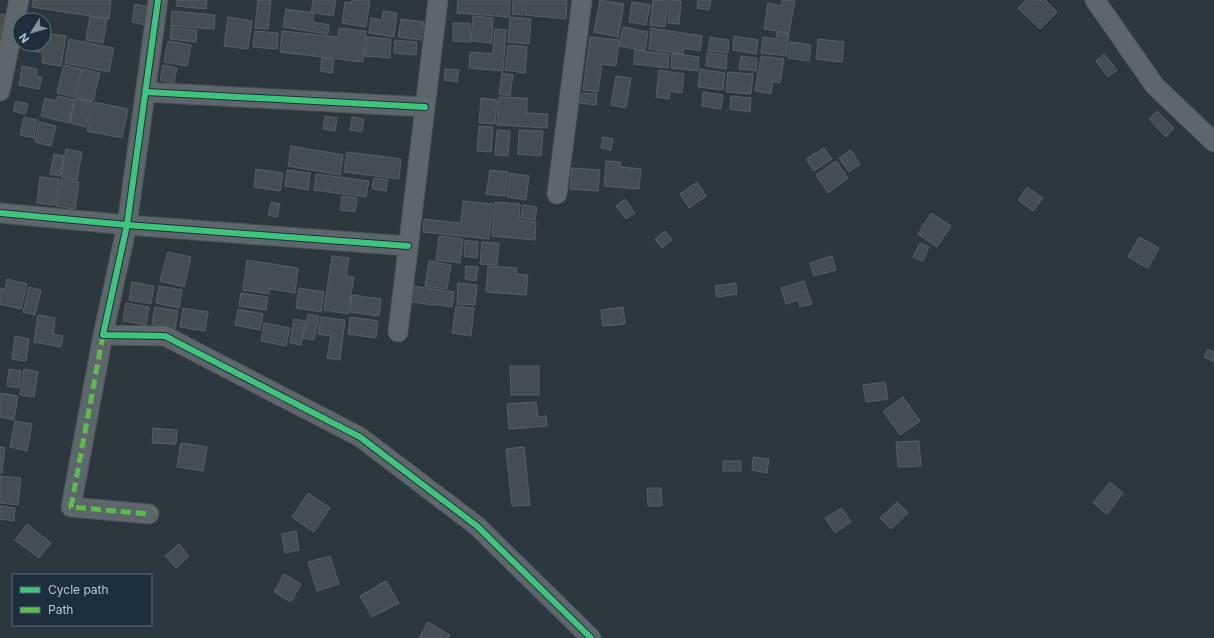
<svg xmlns="http://www.w3.org/2000/svg" width="1214" height="638" viewBox="0 0 1214 638" font-family="Inter,sans-serif">
<rect width="100%" height="100%" fill="#2d383e"/>
<path fill="#444d52" stroke="#555f65" d="M33,0H111L109,19L32,7Z
M177,0H207L206,9L176,6Z
M258,0H271L268,29L255,28Z
M313,0H336L333,16L311,12Z
M352,0H370L366,27L342,23L345,2L351,3Z
M458,0H510L509,17L457,13Z
M513,0H524L523,15L512,14Z
M526,0H567L566,19L525,15Z
M600,0L624,4L618,37L594,32Z
M653,0L668,1L665,27L650,25Z
M670,0L681,1L679,24L668,23Z
M698,0H711L709,10L697,8Z
M782,0L795,1L789,33L764,29L768,3L781,6Z
M1026,0H1045L1057,12L1040,29L1018,8Z
M632,2L650,5L646,25L629,22Z
M135,4L153,8L149,26L132,22Z
M286,9L314,13L313,22L329,25L328,34L283,27Z
M172,11L215,15L214,29L171,26Z
M383,11L397,13L394,37L369,33L371,18L382,20Z
M0,14L5,15L1,36H0Z
M90,16L107,19L103,43L86,40Z
M473,16L493,18L492,43L471,41Z
M228,17L252,21L248,49L224,46Z
M510,17L531,19L529,44L508,42Z
M401,19L424,22L421,40L398,37Z
M453,23H470V42L453,41Z
M623,27L648,32L645,51L619,46Z
M171,28L197,30L196,42L170,39Z
M339,28L366,31L363,62L280,52L282,31L338,37Z
M651,28L702,36L700,51L684,48L683,54L649,49Z
M495,29L506,30L503,71L469,68L470,52L493,54Z
M255,31L278,33L277,49L253,47Z
M777,32L789,34L786,56L761,53L763,37L776,39Z
M44,33L66,36L61,66L42,63L43,53L29,50L30,44H44Z
M734,36L758,40L756,54L733,50Z
M367,37L391,39L390,58L365,56Z
M590,37L619,40L616,66L602,64L598,92L583,90Z
M710,37L729,40L728,53L708,51Z
M69,39L114,48L109,72L65,63Z
M818,39L844,42L842,62L816,59Z
M395,40L417,42L416,55L394,53Z
M168,41L191,45L187,66L164,62Z
M790,42L811,45L809,61L788,58Z
M508,45L527,47L525,73L505,70Z
M635,50L669,54L668,68L634,64Z
M672,53L699,57L698,71L671,68Z
M707,53L727,55L726,69L706,66Z
M1104,54L1117,70L1108,77L1096,61Z
M741,56L757,58L756,71L739,69Z
M761,56L784,59L780,83L773,81L771,94L755,91Z
M322,58L334,60L332,73L320,71Z
M64,65L81,69L74,97L57,93Z
M163,65L177,68L174,83L160,80Z
M22,66L37,69L36,76L42,77L39,89L19,85Z
M82,69L100,73L93,101L76,97Z
M445,69L459,70L457,82L444,80Z
M700,69L725,73L723,90L698,87Z
M659,70L684,74L682,93L670,91L669,99L656,97Z
M728,72L753,74L751,94L726,92Z
M502,73L513,75L510,96L499,94Z
M616,76L631,78L626,108L611,105Z
M703,92L723,95L721,109L702,106Z
M582,93L597,94L596,105L580,103Z
M58,96L74,100L69,123L41,116L45,98L56,101Z
M731,96L751,98L750,112L730,109Z
M499,97L527,98V113L548,114L547,128L497,125Z
M75,98L92,102L86,127L70,123Z
M481,98L497,100L495,124L479,123Z
M16,101L28,104L25,114L13,111Z
M94,102L128,109L122,138L87,131Z
M1157,111L1174,128L1166,137L1149,119Z
M325,116L337,118L335,131L323,129Z
M24,117L37,120L34,138L20,135Z
M352,117L364,119L362,132L350,130Z
M39,122L56,126L51,146L35,142Z
M479,126L493,127L491,152L477,151Z
M497,130L510,131L508,156L495,155Z
M519,130L543,131L541,156L518,154Z
M603,137L613,139L611,150L601,148Z
M291,146L343,155L340,175L288,166Z
M824,148L832,159L814,171L806,159Z
M66,149L82,152L77,180L61,177Z
M851,150L860,164L849,172L839,158Z
M347,152L401,159L399,179L344,172Z
M54,154L64,156L60,176L50,174Z
M606,161L621,162V167L641,169L639,189L604,186Z
M836,161L848,178L828,193L816,175Z
M572,168L600,170L598,191L570,189Z
M256,169L283,173L280,191L254,187Z
M287,170L310,173L308,190L285,186Z
M490,170L508,172L505,196L486,194Z
M510,173L529,176L526,200L507,197Z
M316,174L369,181L366,197L314,190Z
M40,177L59,179L55,205L37,203Z
M374,178L388,180L386,191L372,189Z
M61,179L79,182L75,209L56,206Z
M697,182L706,196L689,208L680,194Z
M1027,187L1043,198L1033,211L1018,200Z
M342,196L357,198L355,212L340,210Z
M625,199L635,213L626,219L616,206Z
M463,201L493,204L489,239L423,232L424,219L461,223Z
M271,202L280,204L277,217L268,215Z
M495,202L520,204L519,220L536,222L535,240L492,236Z
M523,205L537,207L535,220L521,218Z
M931,213L951,226L937,247L918,234Z
M665,231L672,240L662,248L655,239Z
M439,236L463,239L460,263L436,260Z
M1139,237L1159,248L1148,268L1128,257Z
M465,240L478,242L477,258L464,256Z
M482,242L499,243L497,265L480,264Z
M920,243L929,247L923,261L913,257Z
M168,252L191,257L184,287L160,281Z
M332,256L349,258L346,276L354,277L348,314L324,310Z
M832,256L836,270L814,276L810,263Z
M247,260L298,268L295,293L270,289L269,294L243,290Z
M429,261L451,265L447,289L425,286Z
M466,266L478,267L476,281L465,279Z
M488,266L517,268L516,274L528,275L526,295L486,292Z
M7,279L27,284L21,309L0,304V288L5,289Z
M804,281L812,304L800,307L798,300L786,304L781,288Z
M132,282L154,286L151,304L129,300Z
M458,283L477,285L475,305L457,304Z
M736,283L737,294L717,297L715,286Z
M159,286L182,290L179,308L156,303Z
M413,286L454,292L452,307L411,302Z
M29,287L41,290L35,315L23,312Z
M299,288L324,292L321,312L296,308Z
M241,293L268,297L266,310L239,306Z
M352,295L381,299L379,316L350,312Z
M126,303L149,307L146,325L123,321Z
M456,306L474,308L471,336L452,333Z
M155,307L178,311L175,329L152,324Z
M623,307L625,324L603,326L601,310Z
M183,308L208,312L205,331L180,327Z
M238,309L263,314L260,330L235,325Z
M308,314L319,316L314,340L303,338Z
M38,315L55,318L53,334L63,336L61,347L34,342Z
M321,317L345,320L340,360L327,358L331,336L318,334Z
M350,317L378,321L376,338L348,334Z
M294,319L305,321L301,345L290,343Z
M264,323L290,328L286,346L261,341Z
M15,336L29,339L26,361L12,359Z
M1208,349L1214,352V362L1204,357Z
M510,366H539V395H511Z
M9,369L21,371L19,388L7,386Z
M24,369L38,372L34,397L20,395Z
M885,382L888,399L866,402L863,385Z
M0,393L18,396L14,420L0,417Z
M903,397L920,421L900,435L883,411Z
M536,402L538,417L546,416L547,426L509,429L507,404Z
M15,421L32,424L27,451L10,447Z
M153,428L177,430L176,444L152,443Z
M919,441L921,466L898,467L896,442Z
M181,443L207,447L203,471L177,467Z
M0,447L5,448L2,473H0Z
M524,447L530,505L512,506L506,449Z
M753,457L769,459L767,473L752,470Z
M723,461H741V471H723Z
M0,476L21,478L18,505L0,503Z
M1110,482L1123,493L1107,514L1093,503Z
M647,488H661L662,506H648Z
M308,493L330,508L314,532L292,517Z
M897,502L908,513L891,529L880,518Z
M0,506L15,508L14,521L0,519Z
M842,508L851,522L835,533L825,518Z
M27,524L51,543L39,558L15,540Z
M296,531L299,550L285,553L282,534Z
M179,544L189,556L176,568L165,556Z
M330,556L339,584L317,591L308,562Z
M284,574L301,584L291,602L274,592Z
M386,581L399,603L372,617L360,596Z
M428,622L450,635L448,638H419Z"/>
<g fill="none" stroke-linecap="round" stroke-linejoin="round">
<g stroke="#4b5358" stroke-width="21">
<path id="minor" d="M158,0L127,225L408,246
M1095,0L1155,86L1214,142
M0,91L19,0
M146,92L425,107
M557,194L582,0
M0,213L127,225L103,335L165,336L360,437L477,526L591,638
M398,332L438,0
M103,335L71,507L149,514"/>
</g>
<use href="#minor" stroke="#5d666b" stroke-width="19"/>
<path stroke="#5cbc4b" stroke-width="5" stroke-dasharray="10 5" stroke-linecap="butt" d="M103,335L71,507L149,514"/>
<g stroke="#1e2f3b" stroke-width="8">
<path id="cycleway" d="M158,0L127,225L408,246
M146,92L425,107
M0,213L127,225L103,335L165,336L360,437L477,526L591,638"/>
</g>
<use href="#cycleway" stroke="#40c37c" stroke-width="6"/>
</g>
<rect x="12" y="574" width="140" height="52" fill="#1e2f3b" stroke="#5b6b76"/>
<rect x="20" y="587" width="20" height="6" fill="#40c37c" stroke="#5b6b76"/>
<text x="48" y="594" font-size="12" fill="#b7c5ce">Cycle path</text>
<rect x="20" y="607" width="20" height="6" fill="#5cbc4b" stroke="#5b6b76"/>
<text x="48" y="614" font-size="12" fill="#b7c5ce">Path</text>
<g transform="translate(32 32) rotate(233)"><circle r="19" fill="#1e2f3b" stroke="#5b6b76"/>
<path d="M0-3L7 15L0 10L-7 15Z" fill="#87949c"/>
<text y="-6" font-size="11" font-weight="bold" text-anchor="middle" fill="#b7c5ce">N</text>
</g>
</svg>
